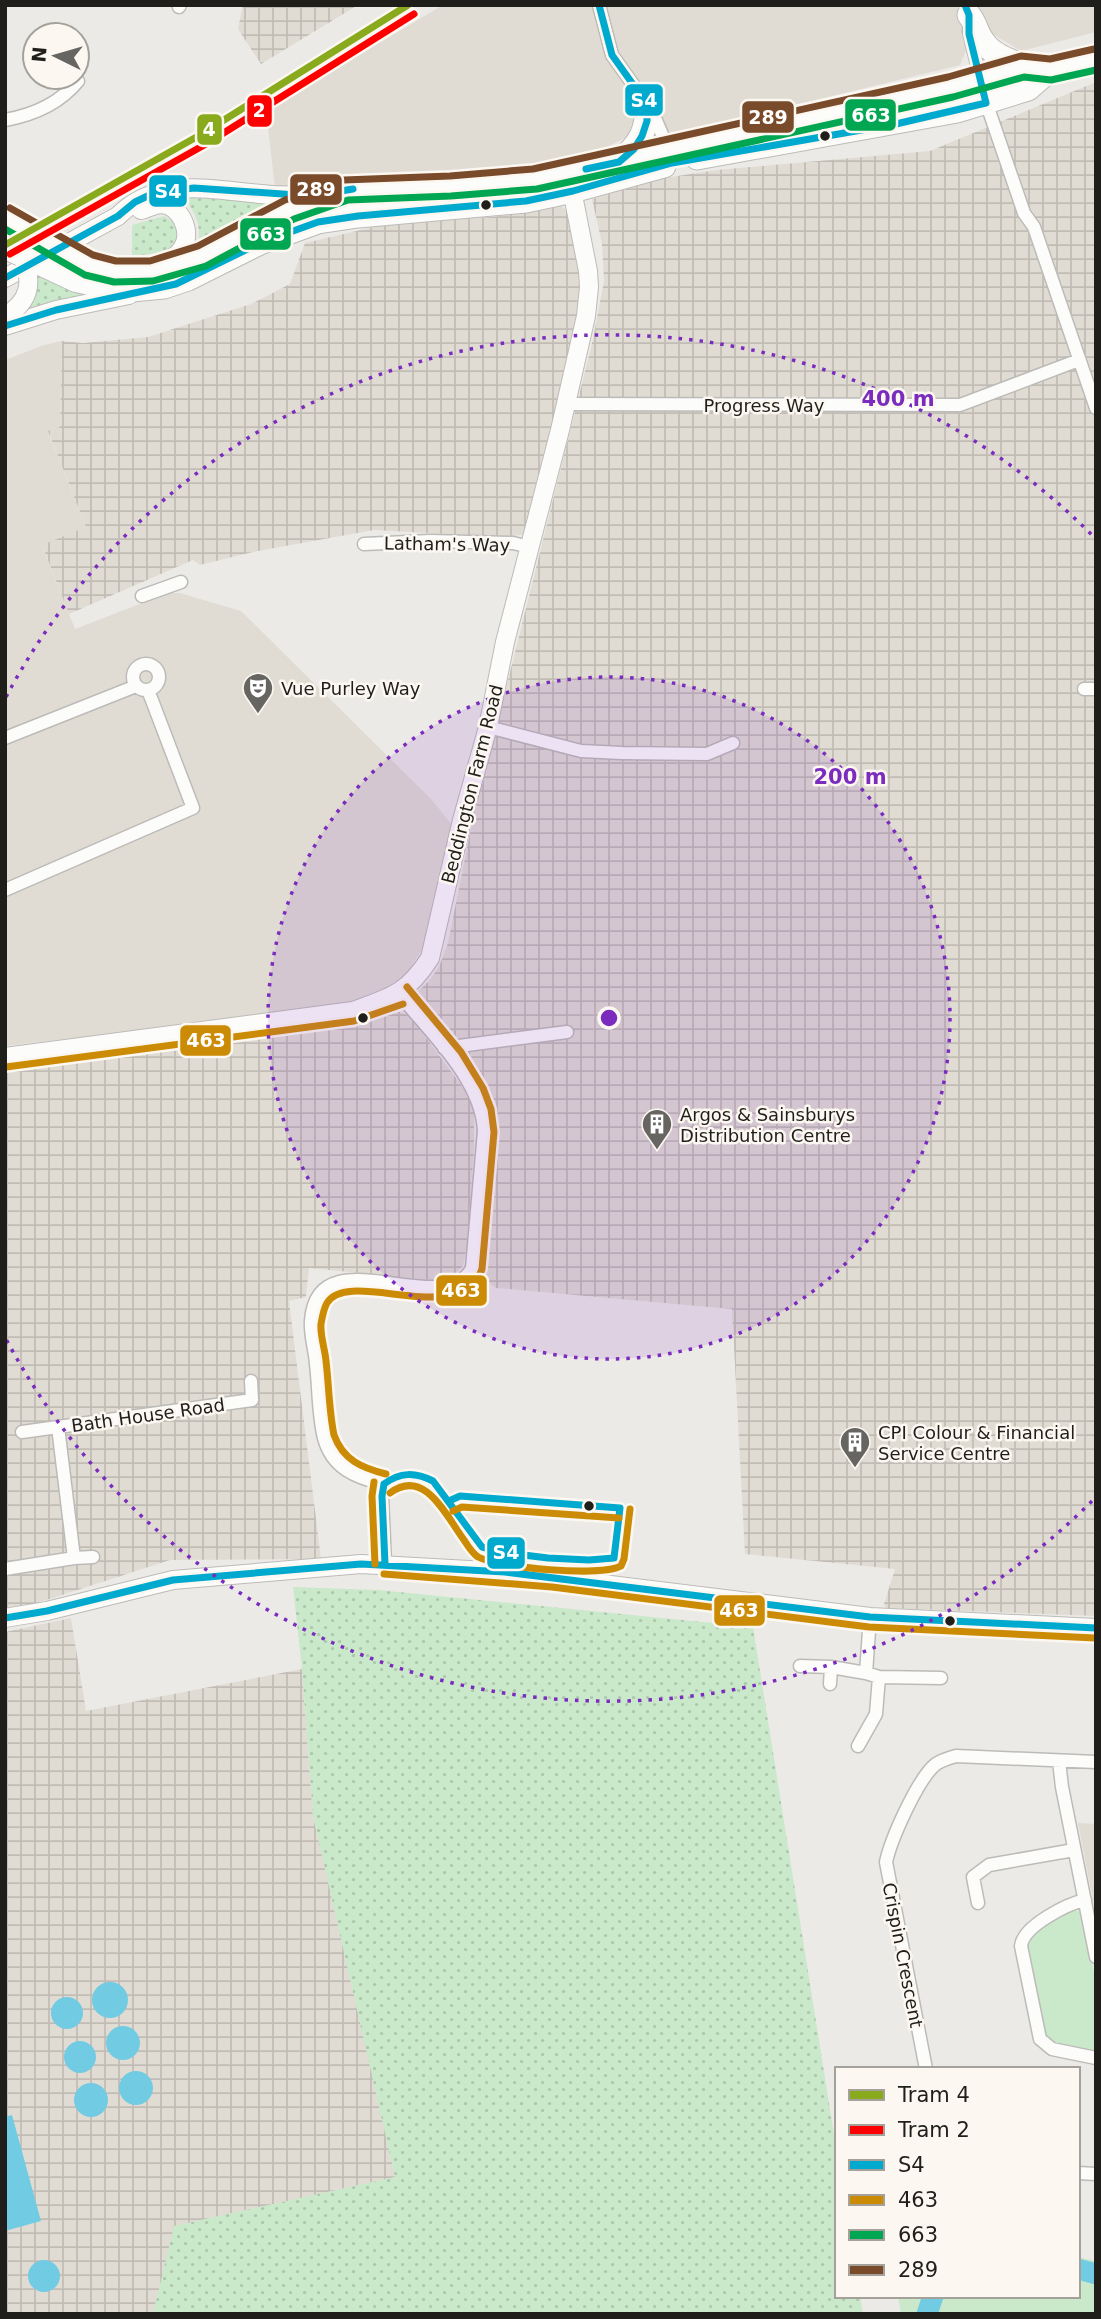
<svg xmlns="http://www.w3.org/2000/svg" width="1101" height="2319" viewBox="0 0 1101 2319" font-family="'DejaVu Sans',sans-serif">
<defs>
<pattern id="industrial-grid" width="8" height="8" patternUnits="userSpaceOnUse" patternTransform="scale(1.75)"><rect width="8" height="8" fill="#e1dcd3"/><path d="M0 4h8M4 0v8" fill="none" stroke="#c1bcb5"/></pattern>
<pattern id="grass-dots" width="8" height="8" patternUnits="userSpaceOnUse" patternTransform="scale(1.75)"><rect width="8" height="8" fill="#cae8ca"/><path d="M2 2h.1M6 6h.1" fill="none" stroke="#adc7ad" stroke-width="1.8" stroke-linecap="round"/></pattern>
</defs>
<rect width="100%" height="100%" fill="#eceae7"/>
<path fill="#e1dcd3" d="M443,5H1096V32L1021,51L994,35L969,44L960,65L684,132L638,131L585,159L275,188L266,110Z
M62,341L60,427L48,432L86,527L42,546L75,629L168,593H180L241,611L431,799L453,826L424,946L403,980L377,996L349,1006L5,1046V360L44,345Z
M1078,1823L1096,1824V1916Z"/>
<path fill="url(#industrial-grid)" d="M243,5H358L261,64L238,29Z
M1096,82V1616L886,1608L884,1604L895,1569L745,1554L732,1309L496,1288L476,1274L491,1115L461,1058L415,994L429,981L439,967L448,943L470,833L593,339L604,281L602,244L592,199L664,178L717,170L930,151Z
M557,203L569,212L578,249L582,320L530,534L500,537L374,530L253,552L200,565L193,560L69,614L42,545L86,527L48,431L60,427L62,341L83,343L148,337L251,304L290,284L305,243L395,222L492,217L548,209Z
M393,1009L410,1016L464,1089L474,1106V1149L467,1245L463,1266L454,1275L440,1281L309,1268L306,1297L289,1301L321,1559L170,1560L28,1606L5,1608V1069L144,1052L372,1016Z
M71,1618L86,1711L302,1669L313,1816L396,2177L175,2226L153,2314H5V1632Z"/>
<path fill="url(#grass-dots)" d="M187,194L275,203V206L197,247C203,227 195,208 179,195Z
M164,216L175,223C184,255 155,253 132,256V225Z
M38,273L94,295L21,312L34,296Z
M293,1587L378,1590L753,1627L837,2153V2296H860L863,2314H153L174,2226L395,2177L313,1816L302,1669Z"/>
<path fill="#cae8ca" d="M1074,1909L1080,1912L1083,1918L1096,1982V2053L1054,2045L1044,2038L1026,1954L1028,1936L1066,1911Z
M1078,2257L1096,2261V2314H901L898,2296H1078Z"/>
<path fill="#71cbe2" d="M92 2000a18 18 0 1 1 36 0a18 18 0 1 1-36 0Z
M51 2013a16 16 0 1 1 32 0a16 16 0 1 1-32 0Z
M106 2043a17 17 0 1 1 34 0a17 17 0 1 1-34 0Z
M64 2057a16 16 0 1 1 32 0a16 16 0 1 1-32 0Z
M119 2088a17 17 0 1 1 34 0a17 17 0 1 1-34 0Z
M74 2100a17 17 0 1 1 34 0a17 17 0 1 1-34 0Z
M12,2115L41,2221L5,2231V2117Z
M28 2276a16 16 0 1 1 32 0a16 16 0 1 1-32 0Z"/>
<g fill="none" stroke-linecap="round" stroke-linejoin="round">
<path stroke="#71cbe2" stroke-width="21" d="M1078,2269L1096,2274
M927,2314L933,2296"/>
<g stroke="#bdbbb8" stroke-width="15">
<path id="street" d="M599,5L612,55L652,111L670,153
M179,7L180,5
M969,31L981,81
M985,99L1024,213L1034,227L1096,408
M5,120C33,115 60,103 78,81
M566,404L960,405L1079,360
M364,544L430,541L513,543L530,547
M142,596L181,582
M133 677a13 13 0 1 1 26 0a13 13 0 1 1-26 0Z
M1084,689H1096
M488,727L581,751L622,753L707,754L733,743
M5,738L136,686
M5,890L193,808L148,690
M444,1048L567,1032
M22,1432L58,1427
M74,1558L93,1557
M385,1564L382,1496L384,1484C356,1478 332,1468 324,1438C318,1414 319,1389 316,1364C315,1349 310,1336 311,1321C317,1233 444,1323 472,1268L484,1131C482,1080 430,1032 399,994
M5,1569L74,1558L58,1427L252,1400L251,1381
M800,1666L831,1667
M866,1673L879,1677L941,1678
M830,1684L831,1667L866,1673L870,1617
M858,1746L876,1714L879,1677
M1059,1761L1062,1787L1096,1957
M1085,1900C1067,1904 1023,1926 1021,1946L1040,2039L1052,2049L1096,2058
M978,1903L973,1877L989,1865L1074,1850
M926,2069L886,1862C891,1839 918,1778 936,1764C942,1760 949,1758 956,1756L1096,1762
M1078,2173L1096,2174"/>
</g>
<g stroke="#bdbbb8" stroke-width="20">
<path id="secondary" d="M141,210C148,208 155,204 162,204C181,206 192,232 183,247C179,255 170,260 162,265
M5,278L118,216C160,173 220,192 273,195C287,196 302,195 317,195
M5,326L56,310L129,295
M5,1057L353,1011C391,997 407,994 430,958L462,820L488,727L505,642L560,430L586,316L589,287L588,271L570,180
M5,1618L47,1611L173,1580L361,1564L505,1572L870,1617L1096,1628"/>
</g>
<g stroke="#bdbbb8" stroke-width="25">
<path id="highway" d="M969,15C977,25 976,32 983,41C992,55 1009,60 1023,66
M697,158L957,111L1028,89L1050,70
M619,162C640,143 647,132 647,104
M89,265L115,272L142,273L170,267L202,256L247,230L290,209L346,190L451,186L535,179L951,87L1023,66L1050,70L1096,59
M75,280L121,291L164,287L188,279L260,243L318,222L358,216L526,201L573,191L664,166"/>
</g>
<use href="#street" stroke="#fcfcfb" stroke-width="12"/>
<use href="#secondary" stroke="#fcfcfb" stroke-width="18"/>
<use href="#highway" stroke="#fcfcfb" stroke-width="23"/>
<g stroke="#bdbbb8" stroke-width="20" stroke-linecap="butt">
<path id="secondary-bridge" d="M5,316C30,302 33,282 23,257"/>
</g>
<g stroke="#bdbbb8" stroke-width="25" stroke-linecap="butt">
<path id="highway-bridge" d="M5,217L89,265
M5,247L75,280"/>
</g>
<use href="#secondary-bridge" stroke="#fcfcfb" stroke-width="18"/>
<use href="#highway-bridge" stroke="#fcfcfb" stroke-width="23"/>
<g stroke="#fcf8f1" stroke-width="12">
<path id="bus-1" d="M586,169L619,162L634,149L642,136L647,121V104L612,55L599,5
M5,278L118,216L135,202L154,193L194,188L311,196L353,189
M5,326L56,310L176,284L260,243L318,222L358,216L526,201L573,191L672,163L896,124L986,103L969,34V15L965,5
M384,1484C400,1472 415,1472 433,1481L482,1547L507,1553L548,1558L589,1560L614,1558L620,1508
M384,1484L382,1496L385,1564
M449,1501L460,1496L620,1508
M5,1618L47,1611L173,1580L361,1564L505,1572L870,1617L1096,1628"/>
</g>
<g stroke="#fcf8f1" stroke-width="12">
<path id="bus-2" d="M6,1067L354,1021L403,1004
M386,1474C362,1468 343,1460 334,1435C329,1411 329,1386 326,1361C325,1349 320,1336 321,1324C322,1318 324,1308 327,1303C349,1267 461,1330 482,1269L494,1132L491,1109L483,1088L461,1052L407,987
M374,1482L372,1496L375,1564
M390,1493C425,1467 446,1516 464,1540C468,1546 472,1553 478,1557C499,1568 601,1577 621,1566L624,1559L630,1509
M453,1511L462,1507L619,1518
M384,1574L552,1587L869,1627L1095,1638"/>
</g>
<g stroke="#fcf8f1" stroke-width="12">
<path id="bus-3" d="M5,229L85,275L114,282L153,281L206,266L294,219L348,200L451,196L537,189L953,97L1024,77L1051,80L1096,70"/>
</g>
<g stroke="#fcf8f1" stroke-width="12">
<path id="bus-4" d="M10,208L93,255L116,261H150L198,246L285,200L344,180L450,176L533,169L948,77L1021,56L1050,59L1094,49"/>
</g>
<use href="#bus-1" stroke="#00a9ce" stroke-width="7"/>
<use href="#bus-2" stroke="#cc8b05" stroke-width="7"/>
<use href="#bus-3" stroke="#00a651" stroke-width="7"/>
<use href="#bus-4" stroke="#7a4b2a" stroke-width="7"/>
<g stroke="#fcf8f1" stroke-width="12">
<path id="tram-1" d="M5,245L200,135L408,5"/>
</g>
<g stroke="#fcf8f1" stroke-width="12">
<path id="tram-2" d="M10,254L206,144L414,14"/>
</g>
<use href="#tram-1" stroke="#88aa1c" stroke-width="7"/>
<use href="#tram-2" stroke="#f00" stroke-width="7"/>
</g>
<circle cx="609" cy="1018" r="341" fill="#7b2cbf" fill-opacity=".12"/>
<g fill="none" stroke="#7b2cbf" stroke-width="3.5" stroke-dasharray="3.5 7">
<circle cx="609" cy="1018" r="341"/>
<path d="M1092 1501A683 683 0 0 1 6 1339M6 697A683 683 0 0 1 1092 535"/>
</g>
<defs>
<g id="theatre-pin" transform="scale(1.575)"><path d="M0 17L-7.5 6A9.5 9.5 0 1 1 7.5 6Z" fill="#676562" stroke="#fcf8f1"/><path d="M-5-5.5Q0-4 5-5.5V0Q5 5 0 6Q-5 5-5 0ZM-3.3-2.5H-1v1.5H-3.3ZM1-2.5H3.3v1.5H1ZM-2.8 1Q0 5.5 2.8 1Z" fill="#fff"/></g>
<g id="building-pin" transform="scale(1.575)"><path d="M0 17L-7.5 6A9.5 9.5 0 1 1 7.5 6Z" fill="#676562" stroke="#fcf8f1"/><path d="M-4-6H4V6H1V3H-1V6H-4ZM-2.5-4.3h1.7v1.8h-1.7ZM.8-4.3h1.7v1.8H.8ZM-2.5-1h1.7V.8h-1.7ZM.8-1h1.7V.8H.8Z" fill="#fff"/></g>
</defs>
<g fill-rule="evenodd">
<use href="#theatre-pin" x="258" y="688"/>
<use href="#building-pin" x="657" y="1124"/>
<use href="#building-pin" x="855" y="1442"/>
</g>
<g fill="#1f1e1b" stroke="#fcf8f1" stroke-width="2.5">
<circle cx="825" cy="136" r="6"/>
<circle cx="486" cy="205" r="6"/>
<circle cx="363" cy="1018" r="6"/>
<circle cx="589" cy="1506" r="6"/>
<circle cx="950" cy="1621" r="6"/>
</g>
<g text-anchor="middle" dominant-baseline="central" stroke-width="5" stroke-linejoin="round" paint-order="stroke">
<g font-size="18" fill="#1f1e1b" stroke="#fcf8f1">
<text x="764" y="405">Progress Way</text>
<text transform="translate(447 544) rotate(1)">Latham's Way</text>
<text transform="translate(472 784) rotate(-76)">Beddington Farm Road</text>
<text transform="translate(148 1415) rotate(-8)">Bath House Road</text>
<text transform="translate(903 1955) rotate(79)">Crispin Crescent</text>
</g>
<g font-size="18" fill="#1f1e1b" stroke="#fcf8f1" text-anchor="start">
<text x="281" y="688">Vue Purley Way</text>
<text x="680" y="1114">Argos &amp; Sainsburys<tspan x="680" dy="21">Distribution Centre</tspan></text>
<text x="878" y="1432">CPI Colour &amp; Financial<tspan x="878" dy="21">Service Centre</tspan></text>
</g>
</g>
<circle cx="609" cy="1018" r="10" fill="#7b2cbf" stroke="#fcf8f1" stroke-width="3.5"/>
<g font-size="21" text-anchor="middle" font-weight="bold" fill="#7b2cbf" stroke="#fcf8f1" stroke-width="5" stroke-linejoin="round" paint-order="stroke">
<text x="898" y="406">400 m</text>
<text x="850" y="784">200 m</text>
</g>
<g stroke="#fcf8f1" stroke-width="2.5">
<rect x="624" y="83" width="40" height="34" rx="7" fill="#00a9ce"/>
<rect x="246" y="94" width="27" height="34" rx="7" fill="#f00"/>
<rect x="844" y="98" width="53" height="34" rx="7" fill="#00a651"/>
<rect x="741" y="100" width="54" height="34" rx="7" fill="#7a4b2a"/>
<rect x="196" y="113" width="27" height="33" rx="7" fill="#88aa1c"/>
<rect x="289" y="173" width="54" height="33" rx="7" fill="#7a4b2a"/>
<rect x="148" y="174" width="40" height="34" rx="7" fill="#00a9ce"/>
<rect x="239" y="217" width="53" height="34" rx="7" fill="#00a651"/>
<rect x="179" y="1024" width="53" height="33" rx="7" fill="#cc8b05"/>
<rect x="435" y="1274" width="53" height="33" rx="7" fill="#cc8b05"/>
<rect x="486" y="1536" width="40" height="34" rx="7" fill="#00a9ce"/>
<rect x="713" y="1594" width="53" height="33" rx="7" fill="#cc8b05"/>
</g>
<g font-size="19" text-anchor="middle" font-weight="bold" fill="#fff">
<text x="644" y="107">S4</text>
<text x="259" y="117">2</text>
<text x="871" y="122">663</text>
<text x="768" y="124">289</text>
<text x="209" y="136">4</text>
<text x="316" y="196">289</text>
<text x="168" y="198">S4</text>
<text x="266" y="241">663</text>
<text x="206" y="1047">463</text>
<text x="461" y="1297">463</text>
<text x="506" y="1559">S4</text>
<text x="739" y="1617">463</text>
</g>
<rect width="1101" height="2319" fill="none" stroke="#1f1e1b" stroke-width="14"/>
<rect x="835" y="2067" width="245" height="231" fill="#fcf8f1" stroke="#a4a19b" stroke-width="2"/>
<rect x="849" y="2090" width="35" height="10" fill="#88aa1c" stroke="#a4a19b" stroke-width="2"/>
<text x="898" y="2102" font-size="21" fill="#1f1e1b">Tram 4</text>
<rect x="849" y="2125" width="35" height="10" fill="#ff0000" stroke="#a4a19b" stroke-width="2"/>
<text x="898" y="2137" font-size="21" fill="#1f1e1b">Tram 2</text>
<rect x="849" y="2160" width="35" height="10" fill="#00a9ce" stroke="#a4a19b" stroke-width="2"/>
<text x="898" y="2172" font-size="21" fill="#1f1e1b">S4</text>
<rect x="849" y="2195" width="35" height="10" fill="#cc8b05" stroke="#a4a19b" stroke-width="2"/>
<text x="898" y="2207" font-size="21" fill="#1f1e1b">463</text>
<rect x="849" y="2230" width="35" height="10" fill="#00a651" stroke="#a4a19b" stroke-width="2"/>
<text x="898" y="2242" font-size="21" fill="#1f1e1b">663</text>
<rect x="849" y="2265" width="35" height="10" fill="#7a4b2a" stroke="#a4a19b" stroke-width="2"/>
<text x="898" y="2277" font-size="21" fill="#1f1e1b">289</text>
<g transform="translate(56 56) rotate(275)"><circle r="33" fill="#fcf8f1" stroke="#a4a19b" stroke-width="2"/>
<path d="M0-5L12 26L0 18L-12 26Z" fill="#676562"/>
<text y="-10" font-size="19" font-weight="bold" text-anchor="middle" fill="#1f1e1b">N</text>
</g>
</svg>
